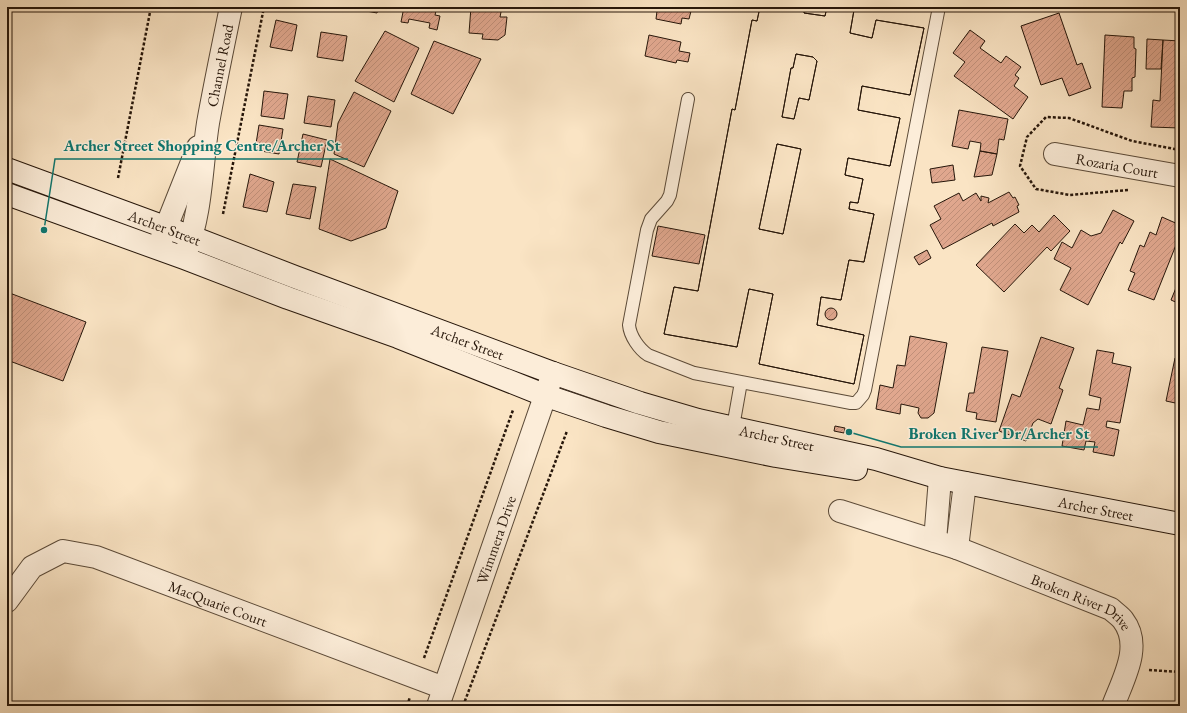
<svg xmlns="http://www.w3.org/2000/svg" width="1187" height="713" viewBox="0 0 1187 713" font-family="'EB Garamond',serif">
<defs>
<pattern id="building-hatch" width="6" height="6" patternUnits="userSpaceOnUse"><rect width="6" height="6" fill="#e0a78e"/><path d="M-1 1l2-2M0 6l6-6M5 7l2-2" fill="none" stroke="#c08f79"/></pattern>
</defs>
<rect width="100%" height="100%" fill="#fae4c4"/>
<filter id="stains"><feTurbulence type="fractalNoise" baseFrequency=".005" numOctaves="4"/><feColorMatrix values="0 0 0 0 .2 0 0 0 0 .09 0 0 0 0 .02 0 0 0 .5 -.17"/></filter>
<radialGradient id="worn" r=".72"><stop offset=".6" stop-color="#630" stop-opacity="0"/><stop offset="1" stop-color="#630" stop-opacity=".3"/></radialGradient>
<path fill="url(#building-hatch)" stroke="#26160a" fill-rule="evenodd" d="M361,7H379L377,13L361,10Z
M404,7H437L435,15L440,16L437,30L429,28L430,23L409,19L408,23L401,22Z
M471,7H502L500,17H507L505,35L498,40L482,39L483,34L469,33Z
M651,7H692L689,19L682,18L681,24L656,19L657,11L651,9Z
M760,7H805L804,13L825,16L827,7H858L857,10H854L850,33L872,38L876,20L924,28L910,95L862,86L858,110L900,118L890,166L848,158L845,175L863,179L858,203L850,202L849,209L874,214L864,262L849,260L841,300L821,297L817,325L864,335L854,384L759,364L773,294L749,289L737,347L664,334L674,287L698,291L732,109L735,110L752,20L757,21ZM796,54L813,57L817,61L809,100L799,98L794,119L782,117L791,68H793ZM777,144L801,149L783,234L759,229Z
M760,7H858L857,10H854L850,33L872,38L876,20L924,28L910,95L862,86L858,110L900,118L890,166L848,158L845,175L863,179L858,203L850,202L849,209L874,214L864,262L849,260L841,300L821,297L817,325L864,335L854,384L759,364L773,294L749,289L737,347L664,334L674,287L698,291L732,109L735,110L752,20L757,21Z
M805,7H827L825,16L804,13Z
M1059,13L1077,65L1082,63L1091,88L1069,96L1062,78L1041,85L1021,26Z
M276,20L297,25L292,51L270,47Z
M970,30L985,41L980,48L1001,63L1006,56L1021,67L1015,75L1019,78L1014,86L1028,97L1013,119L954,76L965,62L953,53Z
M385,31L419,48L394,102L355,81Z
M321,32L347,36L343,61L317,57Z
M649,35L681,42L679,51L690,53L688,62L677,60L676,63L645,56Z
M1105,35L1134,37V48L1136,49L1135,77L1132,78V91H1124L1122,108L1102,107Z
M1147,39L1163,40L1161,69H1146Z
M1163,40L1180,41V128L1151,127L1153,100L1160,101Z
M434,41L481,59L453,114L411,94Z
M796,54L813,57L817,61L809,100L799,98L794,119L782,117L791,68H793Z
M264,91L288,94L284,119L261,116Z
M354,92L391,111L364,167L334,154L338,123Z
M308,96L335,100L331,127L304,123Z
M959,110L1008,119L1004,140L999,139L997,154L980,151L981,143L970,141L968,149L952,146Z
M259,125L283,129L279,154L255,150Z
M303,134L327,140L321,167L297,162Z
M777,144L801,149L783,234L759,229Z
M980,151L997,154L992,175L974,177Z
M330,159L398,191L386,228L351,241L319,229Z
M953,165L955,180L932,183L930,169Z
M250,174L274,182L267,212L243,207Z
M293,184L316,187L310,219L286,214Z
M1009,192L1013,198L1015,197L1019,205L1017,206L1019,212L993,226L992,223L943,249L930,225L941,219L934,206L959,193L963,201L976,193L981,201V196L989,198L988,203Z
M1113,210L1134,221L1122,244L1120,242L1088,305L1060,290L1071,268L1054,259L1062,242L1072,248L1081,230L1091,236L1101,233Z
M1054,215L1070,231L1051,251L1047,247L1004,292L976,265L1015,224L1024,233L1032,225L1039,232Z
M1162,217L1180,225V235L1154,300L1128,290L1135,273L1130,271L1140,245L1144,247L1150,232L1156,235Z
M658,226L705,235L699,264L652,256Z
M927,250L931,258L919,265L914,257Z
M1180,278V304L1171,300Z
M7,292L86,322L63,381L7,360Z
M825 314a6 6 0 1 1 12 0a6 6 0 1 1-12 0Z
M910,336L947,343L934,413L928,418H921L918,413L919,408L901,404L900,414L876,409L880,385L893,388L897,365L905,366Z
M1041,337L1074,348L1059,388L1063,390L1051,424L1038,419L1033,423L1026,441L999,431L1012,394L1020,397Z
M982,347L1008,351L996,422L976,419L977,413L966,411L969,393H974Z
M1097,350L1114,353L1112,363L1131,367L1120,423L1107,421L1106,427L1119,430L1114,456L1093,452L1095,442L1086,441L1084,450L1062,446L1066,421L1083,425L1087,408L1099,410L1101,398L1089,395Z
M1175,358L1180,359V404L1166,401Z
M835,426L845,428L844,433L834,431Z"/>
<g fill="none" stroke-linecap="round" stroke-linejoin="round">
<g stroke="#5b4a38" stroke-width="14">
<path id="service" d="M688,99L670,195L667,201L651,219L647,230L629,325C630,336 639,349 648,355L694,373L851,403H856L863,395L865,390L939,7
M733,427L741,382"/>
</g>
<g stroke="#5b4a38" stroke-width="24">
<g id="minor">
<path id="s1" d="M1055,154L1180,176"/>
<path id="s2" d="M840,511L957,548L1111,609C1115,613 1120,616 1123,620C1143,646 1123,679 1113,706"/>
<path d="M935,541L940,478"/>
<path d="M957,548L965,483"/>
<path id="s3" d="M7,601L32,567L63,551L96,557L444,688"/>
<path id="s4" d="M438,706L553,373"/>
</g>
</g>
<g stroke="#5b4a38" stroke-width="24">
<g id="tertiary">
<path d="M159,245L198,147"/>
<path id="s5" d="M185,255C202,212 201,168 208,123C215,84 223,46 231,7"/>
</g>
</g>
<g stroke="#26160a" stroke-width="24">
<g id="secondary">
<path id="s6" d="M7,169L192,237L295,277L553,373L640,403L698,420L876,459L940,478L1180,524"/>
<path d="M7,194L184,258L288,298L398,337L544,395L606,416L659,432L693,439L776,456L856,469"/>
</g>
</g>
<path stroke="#26160a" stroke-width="2.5" stroke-dasharray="3 2" stroke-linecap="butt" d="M118,178L151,7
M1128,190L1070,195L1036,189L1020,166L1027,137L1046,117L1069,118L1132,141L1180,150
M223,214L264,7
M424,658L513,410
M1149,670L1180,672
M407,706L410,697
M463,706L567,431"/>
<use href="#service" stroke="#fcedd9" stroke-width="12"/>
<use href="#minor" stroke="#fcedd9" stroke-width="22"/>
<use href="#tertiary" stroke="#fcedd9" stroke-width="22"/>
<use href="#secondary" stroke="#fcedd9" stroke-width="22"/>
</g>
<g text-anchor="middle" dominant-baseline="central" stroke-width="3" stroke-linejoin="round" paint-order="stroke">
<g font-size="15" fill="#26160a" stroke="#fcedd9">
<text stroke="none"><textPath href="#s5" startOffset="193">Channel Road</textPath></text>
<text stroke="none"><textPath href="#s1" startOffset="63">Rozaria Court</textPath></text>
<text stroke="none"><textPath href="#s6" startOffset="168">Archer Street</textPath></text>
<text stroke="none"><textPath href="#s6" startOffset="492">Archer Street</textPath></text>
<text stroke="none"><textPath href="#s6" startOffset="816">Archer Street</textPath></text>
<text stroke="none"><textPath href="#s6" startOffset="1143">Archer Street</textPath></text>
<text stroke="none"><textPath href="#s4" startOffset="176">Wimmera Drive</textPath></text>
<text stroke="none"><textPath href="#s3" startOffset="241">MacQuarie Court</textPath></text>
<text stroke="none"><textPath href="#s2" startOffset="259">Broken River Drive</textPath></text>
</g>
</g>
<path fill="none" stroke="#0f766e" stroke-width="1.5" d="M44 230L55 159H348M849 432L901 447H1098"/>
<g fill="#0f766e" stroke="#fcedd9" stroke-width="1.5">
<circle cx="44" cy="230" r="4"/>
<circle cx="849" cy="432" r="4"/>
</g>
<g font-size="16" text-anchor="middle" font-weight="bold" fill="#0f766e" stroke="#fcedd9" stroke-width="3" stroke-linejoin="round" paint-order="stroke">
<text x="202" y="151">Archer Street Shopping Centre/Archer St</text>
<text x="999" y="439">Broken River Dr/Archer St</text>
</g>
<rect width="1187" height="713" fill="none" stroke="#fae4c4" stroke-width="24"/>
<rect x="8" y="8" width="1171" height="697" fill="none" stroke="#26160a" stroke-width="2"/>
<rect x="12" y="12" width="1163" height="689" fill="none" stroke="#26160a"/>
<rect width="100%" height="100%" filter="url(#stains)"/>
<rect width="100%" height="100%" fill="url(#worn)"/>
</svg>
